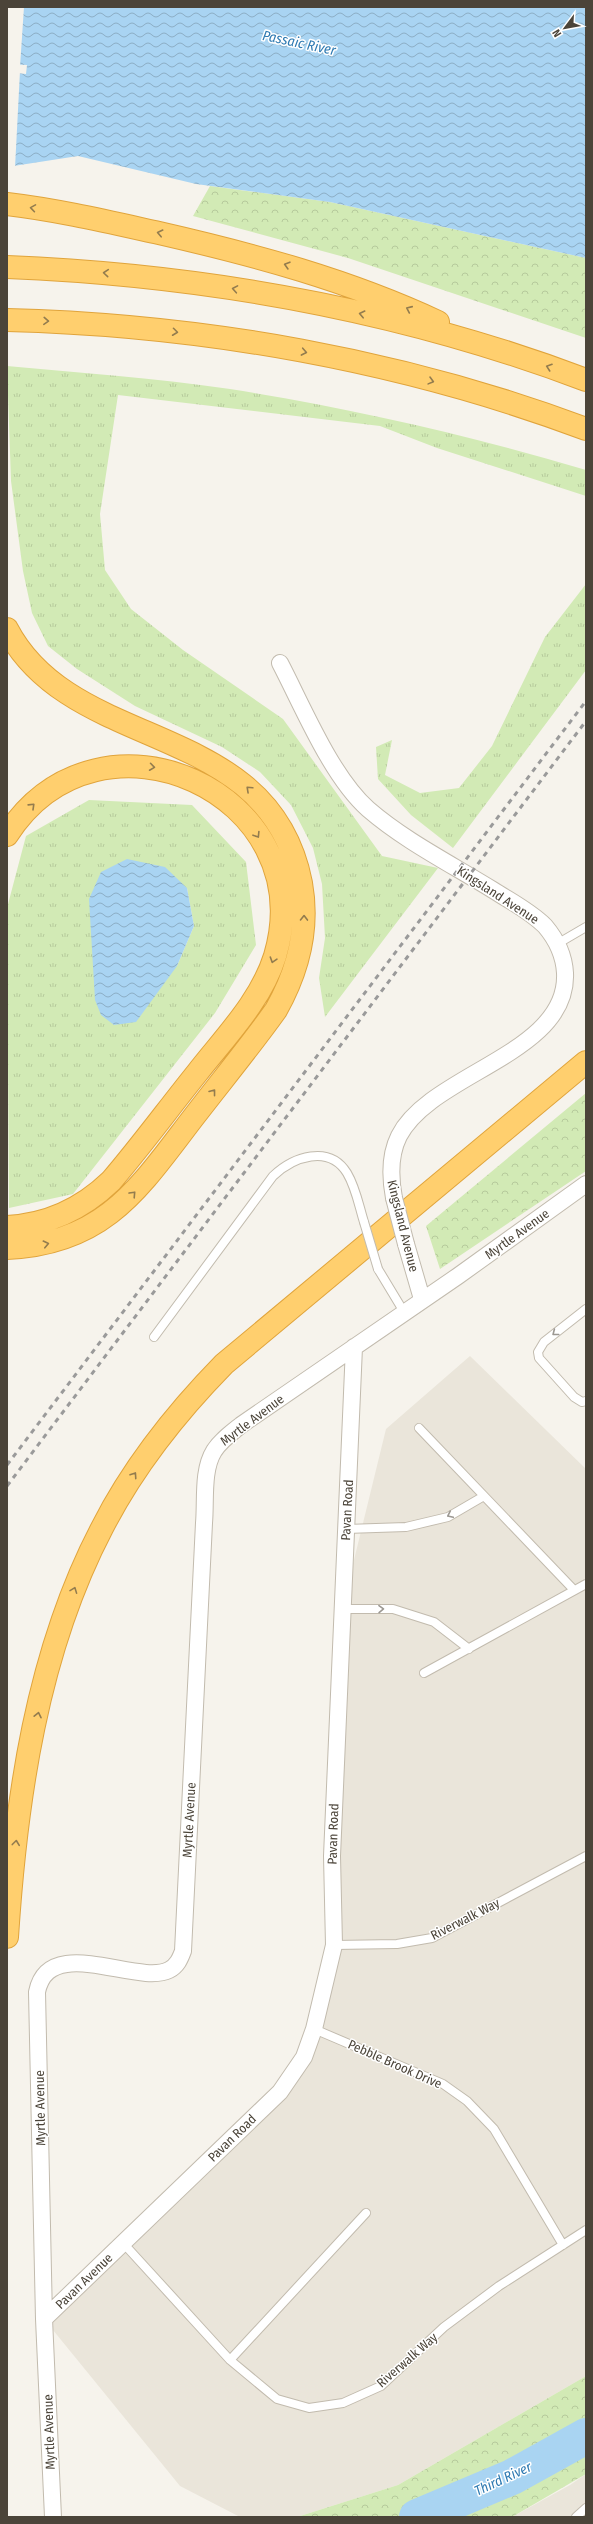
<svg xmlns="http://www.w3.org/2000/svg" width="593" height="2524" viewBox="0 0 593 2524" font-family="'Fira Sans Condensed',sans-serif">
<defs>
<pattern id="grass-tufts" width="24" height="20" patternUnits="userSpaceOnUse"><rect width="24" height="20" fill="#d2eab5"/><path d="M3 7l-1-3M5 7V3M7 7l1-3M15 17l-1-3M17 17v-4M19 17l1-3" fill="none" stroke="#b6ca9c"/></pattern>
<pattern id="forest-crowns" width="20" height="18" patternUnits="userSpaceOnUse"><rect width="20" height="18" fill="#d2eab5"/><path d="M2 6a3 3 0 1 1 6 0M12 15a3 3 0 1 1 6 0" fill="none" stroke="#b6ca9c"/></pattern>
<pattern id="water-waves" width="16" height="10" patternUnits="userSpaceOnUse"><rect width="16" height="10" fill="#a9d4f2"/><path d="M0 5q4-4 8 0t8 0" fill="none" stroke="#8caec5"/></pattern>
</defs>
<rect width="100%" height="100%" fill="#f6f3ec"/>
<path fill="#eae5da" d="M470,1356L586,1469V2376L398,2485L297,2517H240L180,2486L44,2319L304,2057L334,1945L342,1609L386,1429Z
M586,2474V2517H512L570,2485Z"/>
<path fill="url(#grass-tufts)" fill-rule="evenodd" d="M7,366C81,373 156,378 230,389C350,408 469,435 586,470V496L437,448L380,426L118,395L100,514L105,570L131,609L183,650L283,719L382,856L438,868L325,1017L319,978L325,938L322,884L313,848L291,805L260,772L222,747L135,706L77,669L48,646L32,613L23,571L11,481Z
M586,584V670L453,848L411,815L378,779L376,747L392,740L385,775L420,793L459,788L492,746L545,637Z
M89,800L192,805L246,862L256,945L215,1013L73,1194L9,1208L7,908L26,836ZM187,888L194,926L177,966Z"/>
<path fill="url(#forest-crowns)" d="M210,186L330,202L586,258V338L348,258L193,216Z
M586,1093V1171L440,1269L426,1226Z
M586,2376V2474L512,2517H297L398,2485Z"/>
<path fill="url(#water-waves)" d="M7,7H586V258L330,202L196,184L78,156L7,167V72L26,74L27,65L7,64Z
M127,859L165,867L187,888L194,926L177,966L136,1022L114,1025L101,1015L95,1000L89,899L101,872Z"/>
<path fill="#f6f3ec" d="M7,7H24L20,67L7,66Z
M7,70L20,71L15,168L7,169Z"/>
<g fill="none" stroke-linecap="round" stroke-linejoin="round">
<path stroke="#a9d4f2" stroke-width="36" d="M417,2517L512,2477L586,2436"/>
<g stroke="#c2bbae" stroke-width="10">
<path id="service" d="M557,944L586,927
M378,1269L404,1312
M586,1309L544,1342L538,1352L539,1358L574,1397L582,1402L586,1401
M154,1337L273,1176C293,1157 329,1144 347,1173C356,1188 359,1206 364,1222
M419,1428L574,1590
M346,1529L406,1527L448,1517L484,1496
M342,1609H393L434,1622L469,1649
M424,1673L586,1584
M334,1945L397,1944L432,1938L586,1856
M314,2029L443,2084L467,2101L494,2129L563,2245
M124,2244L230,2360L277,2399L309,2408L343,2403L381,2386L444,2327L499,2286L586,2230
M230,2360L366,2213
M576,2517L586,2508"/>
</g>
<g stroke="#c2bbae" stroke-width="18">
<path id="minor" d="M280,663C303,707 331,776 368,809C405,841 451,864 493,890C510,901 530,911 545,926C556,939 564,955 565,973C569,1054 431,1073 399,1136C389,1156 390,1177 394,1198
M406,1244L422,1299
M44,2319L280,2092L304,2057L314,2029L334,1945L332,1856L354,1347
M53,2517L44,2319L37,1992C49,1933 137,1986 169,1970C177,1966 180,1959 183,1951L204,1523C206,1501 202,1470 214,1451C220,1441 231,1433 241,1425L458,1276L586,1184"/>
</g>
<g stroke="#e0a43c" stroke-width="24">
<path id="motorway" d="M7,204C58,210 109,222 159,233C255,255 348,280 438,322
M7,267C204,275 401,310 586,380
M7,320C203,325 402,360 586,429
M7,629C73,755 269,718 301,883C309,927 298,971 276,1010C251,1045 223,1079 196,1114C141,1185 107,1244 7,1248
M7,835C100,691 323,794 275,956C261,1001 225,1037 197,1073C168,1109 141,1146 111,1181C82,1209 48,1225 7,1227
M7,1937C16,1799 37,1652 102,1528C133,1467 176,1413 224,1364L586,1062"/>
</g>
<use href="#service" stroke="#fff" stroke-width="8"/>
<use href="#minor" stroke="#fff" stroke-width="16"/>
<use href="#motorway" stroke="#ffcf6e" stroke-width="22"/>
<path stroke="#9a9a9a" stroke-width="3" stroke-dasharray="5 5" stroke-linecap="butt" d="M7,1465L586,701
M7,1486L586,721"/>
<g stroke="#c2bbae" stroke-width="10" stroke-linecap="butt">
<path id="service-bridge" d="M364,1222L378,1269"/>
</g>
<g stroke="#c2bbae" stroke-width="18" stroke-linecap="butt">
<path id="minor-bridge" d="M394,1198L406,1244"/>
</g>
<use href="#service-bridge" stroke="#fff" stroke-width="8"/>
<use href="#minor-bridge" stroke="#fff" stroke-width="16"/>
</g>
<defs><path id="oneway-chevron" d="M-2-3.5L2.5 0L-2 3.5" fill="none" stroke-width="1.6" stroke-linecap="round" stroke-linejoin="round"/></defs>
<g stroke="#937c4e">
<use href="#oneway-chevron" transform="translate(33 208) rotate(-171)"/>
<use href="#oneway-chevron" transform="translate(160 233) rotate(-167)"/>
<use href="#oneway-chevron" transform="translate(287 265) rotate(-164)"/>
<use href="#oneway-chevron" transform="translate(106 273) rotate(-175)"/>
<use href="#oneway-chevron" transform="translate(235 289) rotate(-170)"/>
<use href="#oneway-chevron" transform="translate(409 309) rotate(-156)"/>
<use href="#oneway-chevron" transform="translate(362 314) rotate(-167)"/>
<use href="#oneway-chevron" transform="translate(46 321) rotate(3)"/>
<use href="#oneway-chevron" transform="translate(175 332) rotate(7)"/>
<use href="#oneway-chevron" transform="translate(304 352) rotate(11)"/>
<use href="#oneway-chevron" transform="translate(549 367) rotate(-161)"/>
<use href="#oneway-chevron" transform="translate(431 381) rotate(15)"/>
<use href="#oneway-chevron" transform="translate(152 767) rotate(8)"/>
<use href="#oneway-chevron" transform="translate(249 789) rotate(-137)"/>
<use href="#oneway-chevron" transform="translate(32 806) rotate(-44)"/>
<use href="#oneway-chevron" transform="translate(257 835) rotate(58)"/>
<use href="#oneway-chevron" transform="translate(304 918) rotate(-89)"/>
<use href="#oneway-chevron" transform="translate(273 960) rotate(108)"/>
<use href="#oneway-chevron" transform="translate(213 1092) rotate(-52)"/>
<use href="#oneway-chevron" transform="translate(133 1194) rotate(-47)"/>
<use href="#oneway-chevron" transform="translate(46 1244) rotate(-13)"/>
<use href="#oneway-chevron" transform="translate(134 1475) rotate(-56)"/>
<use href="#oneway-chevron" transform="translate(74 1590) rotate(-69)"/>
<use href="#oneway-chevron" transform="translate(38 1715) rotate(-78)"/>
<use href="#oneway-chevron" transform="translate(16 1843) rotate(-83)"/>
</g>
<g stroke="#9c9892">
<use href="#oneway-chevron" transform="translate(555 1333) rotate(142)"/>
<use href="#oneway-chevron" transform="translate(450 1515) rotate(155)"/>
<use href="#oneway-chevron" transform="translate(381 1609) rotate(-1)"/>
</g>
<g text-anchor="middle" dominant-baseline="central" stroke-width="3" stroke-linejoin="round" paint-order="stroke">
<g font-size="13" fill="#4b4439" stroke="#fff">
<text transform="translate(498 895) rotate(33)">Kingsland Avenue</text>
<text transform="translate(403 1226) rotate(76)">Kingsland Avenue</text>
<text transform="translate(517 1234) rotate(-36)">Myrtle Avenue</text>
<text transform="translate(252 1420) rotate(-37)">Myrtle Avenue</text>
<text transform="translate(347 1510) rotate(-87)">Pavan Road</text>
<text transform="translate(189 1820) rotate(-87)">Myrtle Avenue</text>
<text transform="translate(333 1834) rotate(-88)">Pavan Road</text>
<text transform="translate(465 1919) rotate(-27)">Riverwalk Way</text>
<text transform="translate(395 2064) rotate(24)">Pebble Brook Drive</text>
<text transform="translate(40 2108) rotate(-91)">Myrtle Avenue</text>
<text transform="translate(232 2138) rotate(-44)">Pavan Road</text>
<text transform="translate(84 2281) rotate(-44)">Pavan Avenue</text>
<text transform="translate(407 2360) rotate(-41)">Riverwalk Way</text>
<text transform="translate(49 2432) rotate(-92)">Myrtle Avenue</text>
</g>
<g font-size="14" font-style="italic" fill="#2e7ab2" stroke="#fff">
<text transform="translate(299 43) rotate(12)">Passaic River</text>
<text transform="translate(503 2479) rotate(-25)">Third River</text>
</g>
</g>
<rect width="593" height="2524" fill="none" stroke="#4b4439" stroke-width="16"/>
<g transform="translate(565 28) rotate(238)" stroke="#ffffff" stroke-width="3" paint-order="stroke">
<path d="M0-3L7 15L0 10L-7 15Z" fill="#4b4439"/>
<text y="-6" font-size="11" font-weight="bold" text-anchor="middle" fill="#4b4439">N</text>
</g>
</svg>
